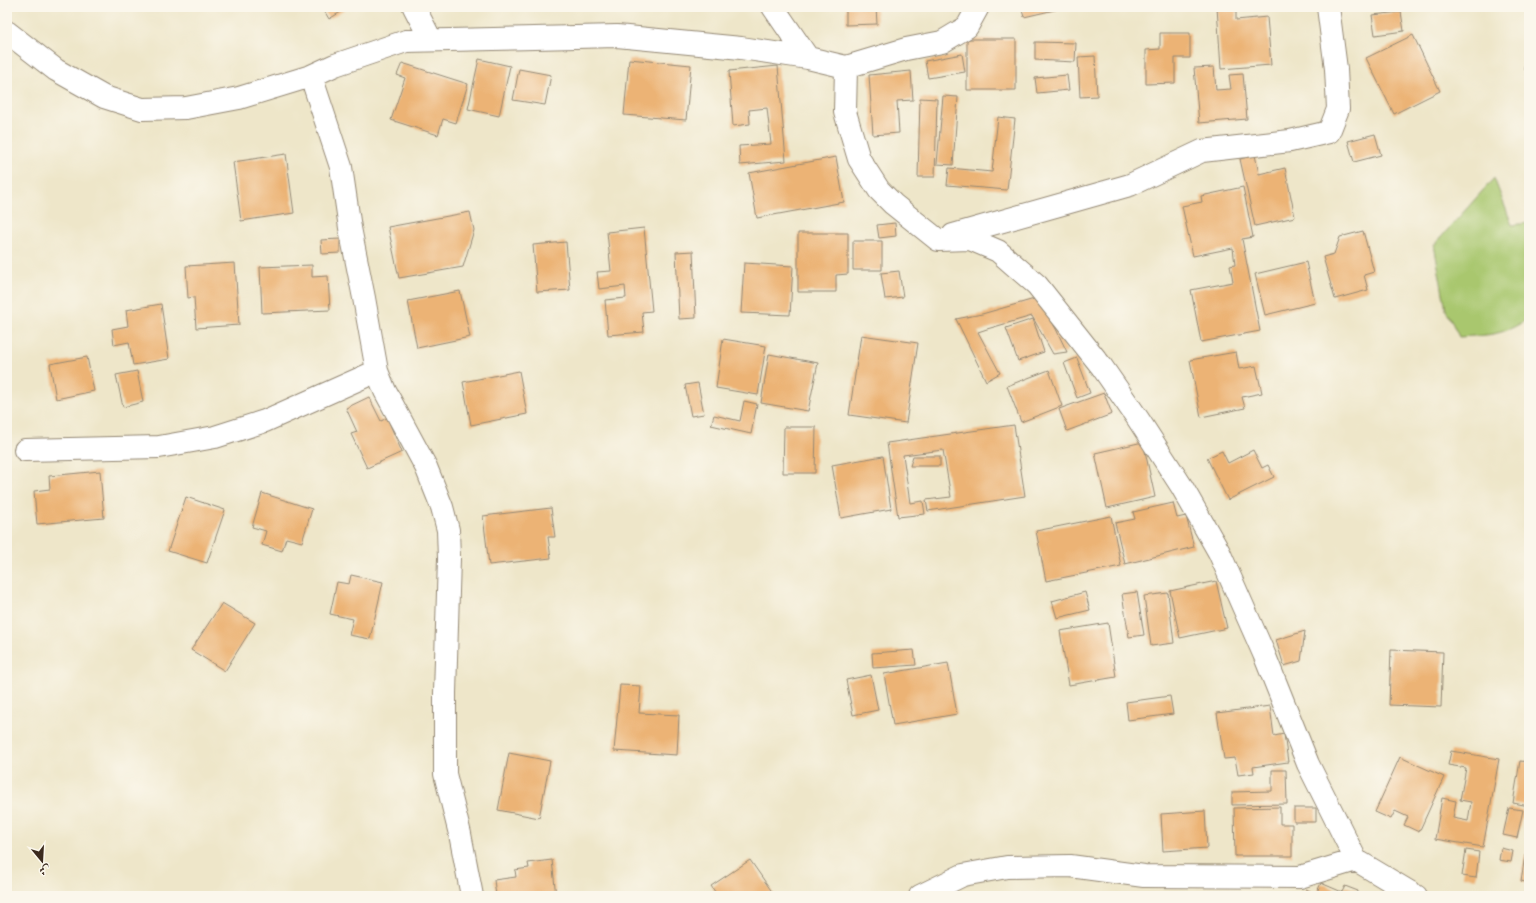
<svg xmlns="http://www.w3.org/2000/svg" width="1536" height="903" viewBox="0 0 1536 903" font-family="'IM FELL Double Pica',Amiri,serif">
<rect width="100%" height="100%" fill="#fbf7ec"/>
<filter id="ink" filterUnits="userSpaceOnUse"><feTurbulence type="fractalNoise" baseFrequency=".025" numOctaves="2"/><feDisplacementMap in="SourceGraphic" scale="8" xChannelSelector="R" yChannelSelector="G"/><feConvolveMatrix kernelMatrix="1 2 1 2 8 2 1 2 1" color-interpolation-filters="sRGB"/></filter>
<filter id="wash" filterUnits="userSpaceOnUse"><feTurbulence type="fractalNoise" baseFrequency=".012" numOctaves="4" result="noise"/><feDisplacementMap in="SourceGraphic" scale="16" xChannelSelector="R" yChannelSelector="G"/><feGaussianBlur stdDeviation="0.9" result="paint"/><feColorMatrix in="noise" values="0 0 0 0 0 0 0 0 0 0 0 0 0 0 0 0 0 1.4 0 .05"/><feComposite in="paint" operator="in"/></filter>
<g filter="url(#wash)">
<rect width="100%" height="100%" fill="#eee6c9"/>
<path fill="#a9c76e" stroke="#727846" d="M1494,178L1512,225L1529,223V318C1503,336 1489,335 1459,337L1446,310L1434,245Z"/>
<g id="blocks">
<path fill="#ecb374" d="M322,7H349L329,19Z
M846,7H876L877,24L846,25Z
M1021,7H1063V8L1024,17Z
M1217,7H1236V20L1267,17L1271,65L1221,69Z
M1401,12L1404,31L1375,35L1372,15Z
M1528,31H1529V70L1524,69Z
M1160,33H1190V58H1175V83L1146,84V50L1160,49Z
M1413,35L1440,91L1394,114L1366,58Z
M967,39H1016V90H967Z
M1035,42L1076,43L1075,62L1035,60Z
M962,54L965,72L928,78L925,61Z
M1095,56L1097,96L1080,97L1078,57Z
M479,59L510,66L499,116L468,109Z
M629,59L691,65L686,120L624,115Z
M402,63L468,84L456,123L443,119L438,135L391,120L405,78L397,75Z
M778,66L786,161L740,165L739,146L771,144L767,108L749,110L750,124L733,126L729,71Z
M1214,67L1216,90L1231,89L1229,75L1243,74L1247,119L1199,123L1194,68Z
M519,69L551,75L545,105L513,100Z
M911,71L913,100L897,101L899,133L873,135L869,75Z
M1067,75L1069,90L1037,93L1035,78Z
M943,96L958,97L953,165L937,164Z
M920,98L937,99L935,177H918Z
M998,117L1015,119L1007,190L947,185L949,168L992,172Z
M1375,134L1381,155L1354,162L1348,141Z
M286,154L294,213L241,221L233,162Z
M1255,155L1259,174L1285,168L1295,217L1255,226L1240,159Z
M836,157L844,202L757,218L749,173Z
M1243,187L1253,237L1242,239L1260,331L1201,342L1191,290L1233,282L1230,266L1235,265L1233,248L1193,256L1182,206L1202,202L1201,196Z
M470,212L474,230L463,267L399,278L388,227Z
M895,223L896,236L879,238L877,225Z
M644,228L652,311L642,312L644,332L608,335L605,300L626,298L625,286L599,289L597,272L611,271L607,232Z
M1363,231L1374,272L1364,275L1368,290L1335,299L1323,257L1334,254L1340,237Z
M798,233H848V274L836,275V292H798Z
M340,239V253L322,254L321,240Z
M853,241H882V270H853Z
M566,242L570,290L537,292L533,245Z
M693,251L696,318L679,319L676,252Z
M1306,262L1315,303L1265,315L1255,274Z
M235,263L239,325L196,328L194,297L188,298L186,266Z
M744,263L793,266L790,315L741,313Z
M312,265V277L328,276L330,310L262,313L260,267Z
M899,271L903,297L885,299L881,273Z
M460,291L470,337L417,348L408,301Z
M1038,298L1056,329L1067,352L1053,354L1032,316L987,329L978,332L1000,373L986,381L956,319L982,314Z
M161,304L169,359L133,365L129,342L114,345L112,329L128,326L126,310Z
M1033,319L1044,352L1018,361L1006,328Z
M861,335L918,343L906,423L849,415Z
M723,339L766,346L758,395L716,388Z
M1236,352L1239,369L1256,366L1262,393L1242,397L1245,408L1201,417L1190,360Z
M769,354L818,363L808,411L761,403Z
M87,357L94,391L56,399L50,364Z
M1077,358L1090,393L1077,398L1064,363Z
M1049,370L1062,406L1021,422L1007,386Z
M137,371L143,402L123,407L116,375Z
M519,371L527,414L471,425L463,382Z
M698,383L704,414L691,416L685,385Z
M1104,393L1112,414L1067,431L1059,409Z
M369,397L381,421L387,418L402,452L367,468L351,434L357,432L346,408Z
M744,401L757,404L751,434L711,425L714,415L740,421Z
M1014,425L1025,496L928,511L926,500L951,497L943,450L903,455L910,503L923,501L925,514L898,517L887,443Z
M784,427H816L815,473H783Z
M1143,442L1155,497L1107,508L1095,453Z
M1253,450L1262,468L1268,465L1274,477L1228,500L1207,458L1222,451L1228,463Z
M883,456L891,509L841,518L832,465Z
M913,456H940V466H910Z
M100,471L104,518L37,524L34,491L50,489L49,476Z
M262,493L312,509L302,542L286,538L282,551L262,545L266,531L252,527Z
M186,497L225,510L207,563L168,551Z
M1173,503L1177,518L1186,516L1194,547L1125,564L1115,523L1135,519L1133,512Z
M551,508L555,537H548L551,558L489,565L483,516Z
M1111,516L1121,566L1046,581L1036,531Z
M351,575L383,582L370,639L349,635L353,619L330,614L337,582L349,584Z
M1216,581L1227,628L1180,638L1170,591Z
M1085,592L1090,610L1057,618L1052,601Z
M1137,592L1144,635L1129,637L1122,594Z
M1168,593L1174,643L1151,646L1144,596Z
M222,603L255,623L225,671L191,650Z
M1108,623L1116,677L1069,685L1060,631Z
M1305,631L1301,661L1284,666L1276,640Z
M914,650L916,665L873,668L872,653Z
M1391,650L1443,652L1441,707L1389,705Z
M948,663L957,714L893,725L884,674Z
M871,675L878,710L853,715L846,680Z
M620,685L641,686L639,713L679,715L677,755L614,751Z
M1170,696L1173,714L1128,720L1126,702Z
M1270,706L1274,736L1284,734L1288,762L1253,767L1254,773L1238,775L1235,758L1224,759L1217,713Z
M1451,751L1499,759L1483,847L1435,839L1442,798L1456,801L1453,818L1468,821L1471,802L1460,800L1466,768L1448,765Z
M509,753L550,761L539,818L498,810Z
M1400,757L1444,777L1419,832L1404,825L1408,817L1395,811L1391,819L1375,812Z
M1520,761L1529,762V806L1513,803Z
M1272,770H1286L1287,804L1232,805V792L1272,791Z
M1280,807V824H1292V856H1235L1234,808Z
M1294,808H1316V822H1294Z
M1509,808L1523,810L1517,838L1503,835Z
M1205,811L1207,848L1163,851L1161,814Z
M1501,848L1513,851L1511,862L1499,860Z
M1466,850L1479,852L1476,878L1462,876Z
M1525,855L1529,856V883L1521,881Z
M552,860L556,896H496L494,880L516,877L515,870L529,868L528,863Z
M750,860L775,896H718L711,886Z
M1321,883L1342,892L1345,886L1358,891L1356,896H1303L1306,889L1316,894Z"/>
</g>
</g>
<g filter="url(#ink)">
<use href="#blocks" fill-opacity="0" stroke="#948874" stroke-width="1"/>
<g fill="none" stroke-linecap="round" stroke-linejoin="round">
<g stroke="#948874" stroke-width="24">
<path id="street" d="M414,7L431,40
M773,7L808,58
M7,32L56,70L104,97L142,109L186,108L239,98L311,76L335,65L406,41L617,36L741,48L808,58L846,67L906,49L942,42L967,27L978,7
M846,67L845,112L859,159L879,190L893,204L938,240L970,239L998,251L1037,285L1102,367L1138,419L1182,487L1219,552L1264,654L1308,764L1356,860L1416,896
M311,76L341,167L350,228L364,298L377,371L385,391L426,467L442,507L448,530L449,558L445,693V774L460,834L472,896
M953,235L1130,185L1202,151L1290,141L1329,132L1338,109L1336,69L1328,7
M25,450L159,447L215,437L265,421L377,371
M920,896L963,875L1007,867L1070,866L1144,876L1300,877L1356,860"/>
</g>
<use href="#street" stroke="#fff" stroke-width="22"/>
</g>
</g>
<rect width="1536" height="903" fill="none" stroke="#fbf7ec" stroke-width="24"/>
<g transform="translate(42 861) rotate(162)" stroke="#fbf7ec" stroke-width="3" paint-order="stroke">
<path d="M0-3L7 15L0 10L-7 15Z" fill="#3b2a1e"/>
<text y="-6" font-size="11" font-weight="bold" text-anchor="middle" fill="#3b2a1e">ش</text>
</g>
</svg>
